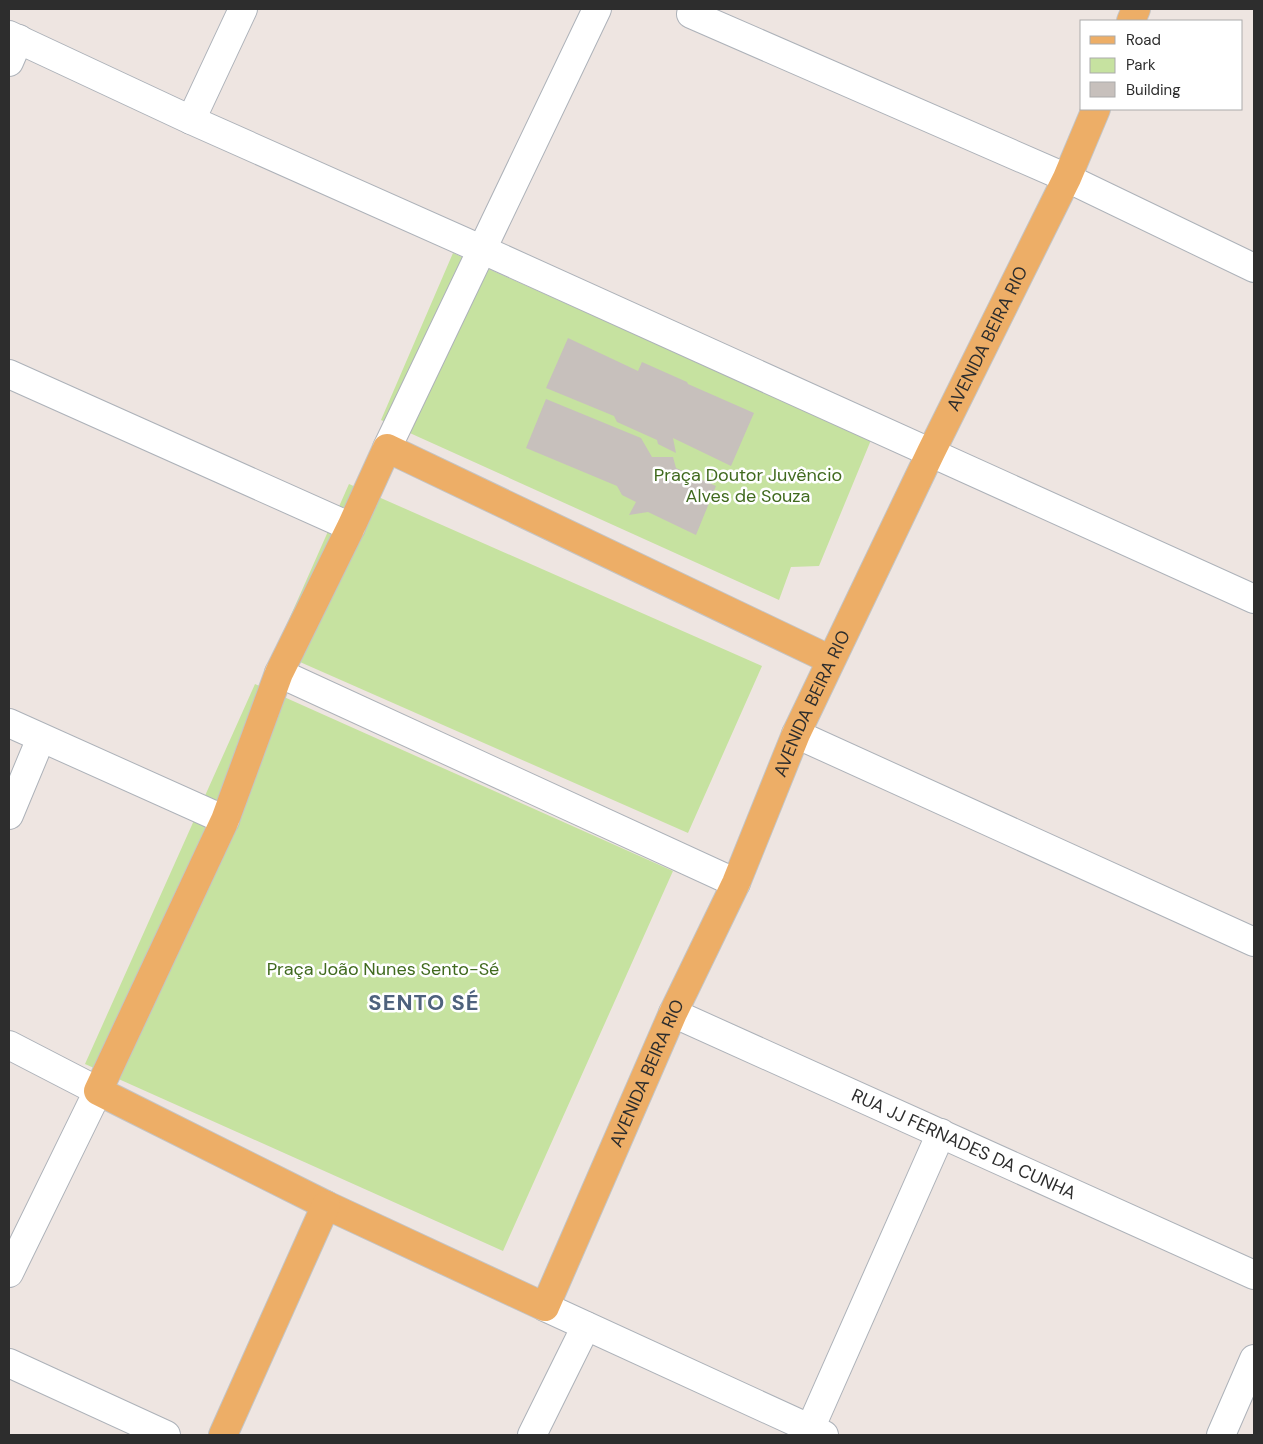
<svg xmlns="http://www.w3.org/2000/svg" width="1263" height="1444" viewBox="0 0 1263 1444" font-family="'DM Sans',sans-serif">
<rect width="100%" height="100%" fill="#eee5e1"/>
<path fill="#c6e2a0" d="M453,253L871,440L819,566L791,567L779,600L381,420Z
M349,484L762,666L688,833L275,651Z
M255,684L673,871L503,1251L85,1064Z"/>
<path fill="#c7c0bc" d="M568,338L638,371L642,362L687,382L688,384L754,413L731,466L673,438L676,453L658,444L657,440L617,422L614,416L546,388Z
M546,399L641,438L652,457H673L676,468L716,486L696,535L648,512L629,515L636,502L622,495L617,486L526,448Z"/>
<g fill="none" stroke-linecap="round" stroke-linejoin="round">
<g stroke="#adb2b9" stroke-width="30">
<g id="minor">
<path d="M691,14L1067,178L1254,268"/>
<path d="M9,35L191,120L483,250L1254,599"/>
<path d="M9,62L19,39"/>
<path d="M191,120L243,9"/>
<path d="M9,374L351,527"/>
<path d="M387,448L597,9"/>
<path d="M279,673L736,883"/>
<path d="M9,723L225,820"/>
<path d="M796,734L1254,942"/>
<path d="M9,815L41,738"/>
<path id="s1" d="M673,1013L1254,1275"/>
<path d="M9,1045L98,1091L9,1273"/>
<path d="M545,1307L824,1435"/>
<path d="M9,1363L166,1435"/>
<path d="M810,1429L941,1133"/>
<path d="M532,1435L586,1326"/>
<path d="M1221,1435L1254,1359"/>
</g>
</g>
<g stroke="#c4c4c4" stroke-width="30">
<g id="major">
<path d="M1131,21L1136,9"/>
<path id="s2" d="M831,660L387,448L351,527L279,673L225,820L98,1091L326,1205L545,1307L673,1013L736,883L796,734L931,452L1067,178L1096,109"/>
<path d="M223,1435L326,1205"/>
</g>
</g>
<use href="#minor" stroke="#fff" stroke-width="28"/>
<use href="#major" stroke="#edae67" stroke-width="28"/>
</g>
<g text-anchor="middle" dominant-baseline="central" stroke-width="5" stroke-linejoin="round" paint-order="stroke">
<g font-size="18" fill="#2d2d2d" stroke="#fff">
<text stroke="none"><textPath href="#s2" startOffset="2759">AVENIDA BEIRA RIO</textPath></text>
<text stroke="none"><textPath href="#s2" startOffset="2354">AVENIDA BEIRA RIO</textPath></text>
<text stroke="none"><textPath href="#s2" startOffset="1949">AVENIDA BEIRA RIO</textPath></text>
<text stroke="none"><textPath href="#s1" startOffset="319">RUA JJ FERNADES DA CUNHA</textPath></text>
</g>
<g font-size="18" fill="#406a1e" stroke="#fff">
<text x="748" y="475">Praça Doutor Juvêncio<tspan x="748" dy="21">Alves de Souza</tspan></text>
<text x="383" y="969">Praça João Nunes Sento-Sé</text>
</g>
<g font-size="22" font-weight="bold" letter-spacing="1" fill="#4e627d" stroke="#fff">
<text x="424" y="1002">SENTO SÉ</text>
</g>
</g>
<rect width="1263" height="1444" fill="none" stroke="#2d2d2d" stroke-width="20"/>
<rect x="1080" y="20" width="162" height="90" fill="#ffffff" stroke="#ababab"/>
<rect x="1090" y="36" width="25" height="8" fill="#edae67" stroke="#ababab"/>
<text x="1126" y="45" font-size="15" fill="#2d2d2d">Road</text>
<rect x="1090" y="58" width="25" height="15" fill="#c6e2a0" stroke="#ababab"/>
<text x="1126" y="70" font-size="15" fill="#2d2d2d">Park</text>
<rect x="1090" y="82" width="25" height="15" fill="#c7c0bc" stroke="#ababab"/>
<text x="1126" y="95" font-size="15" fill="#2d2d2d">Building</text>
</svg>
